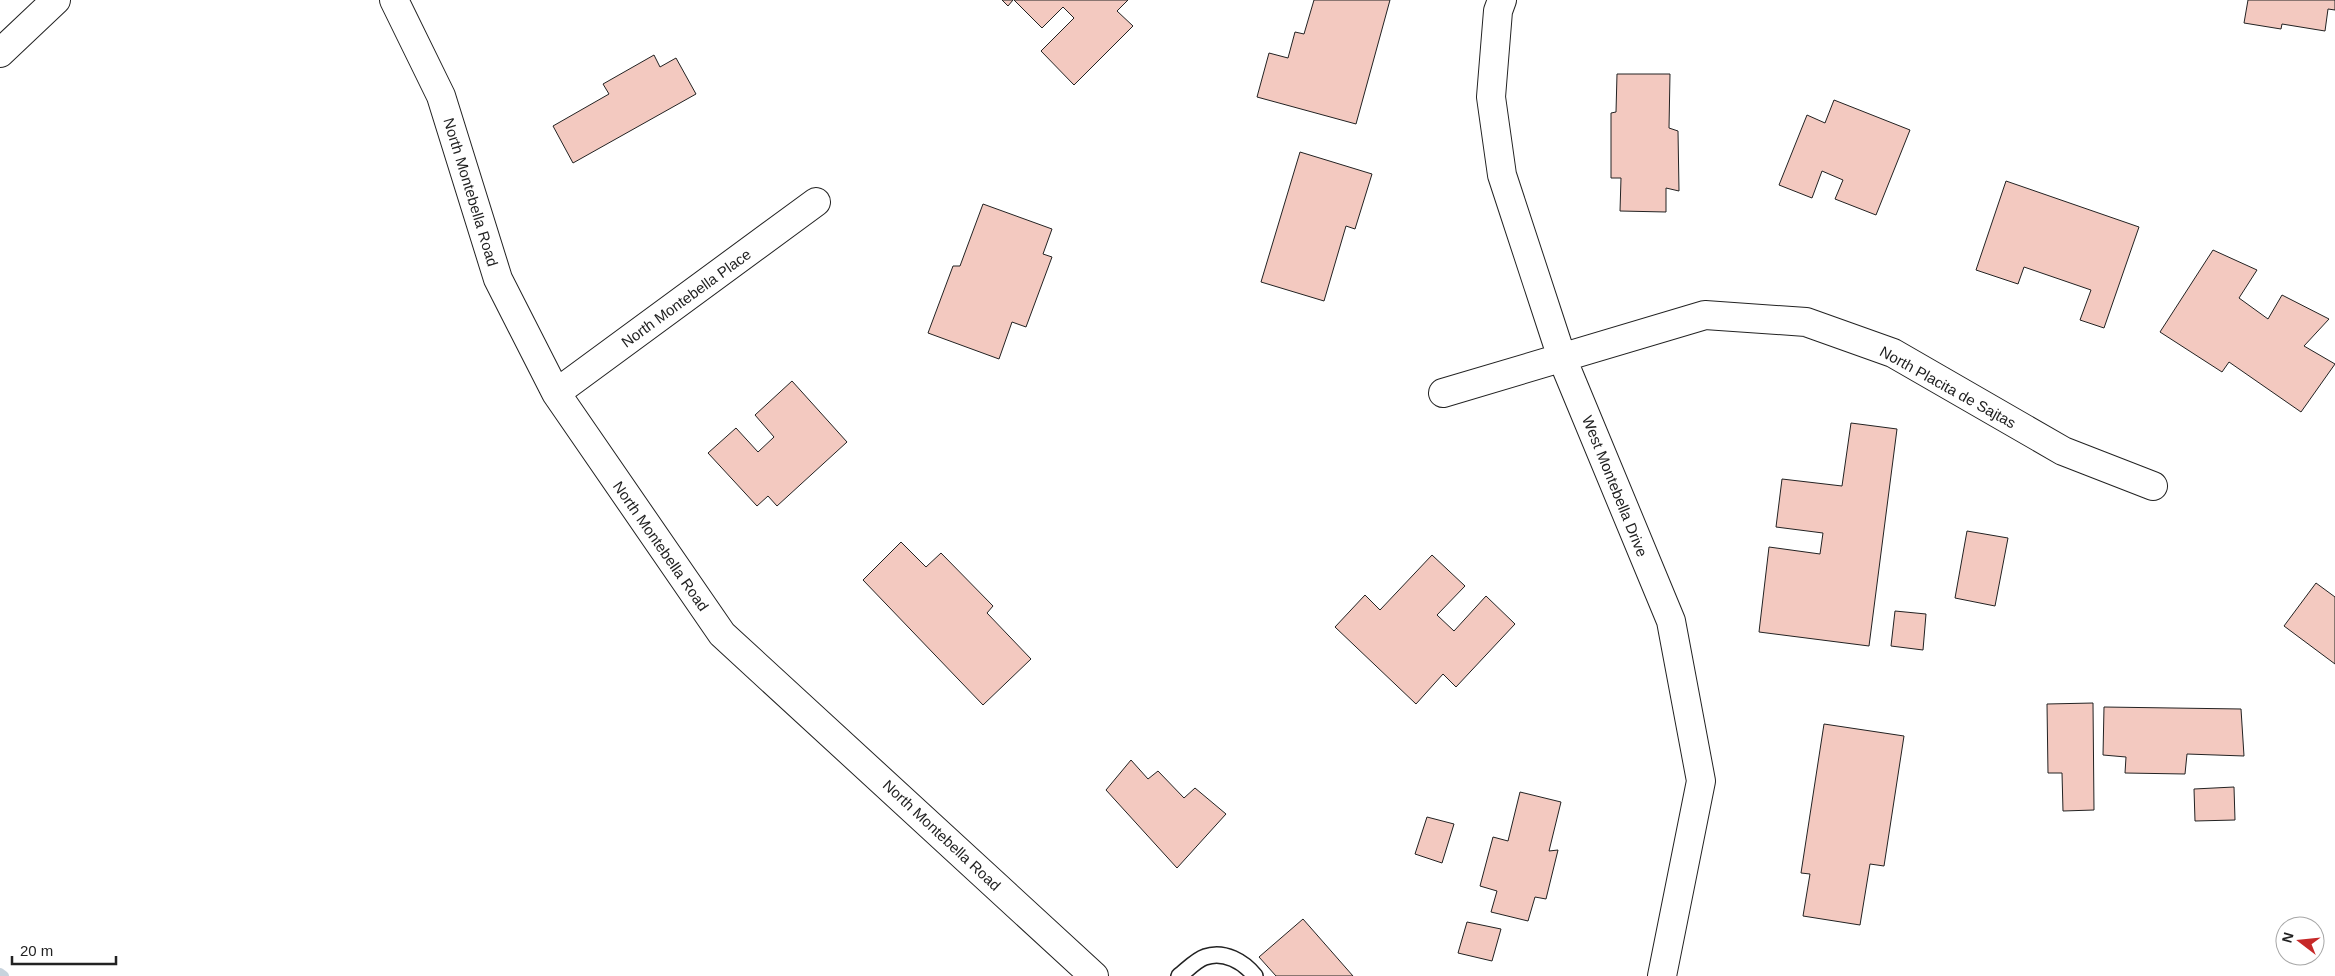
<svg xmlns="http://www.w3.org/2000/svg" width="2335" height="976" viewBox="0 0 2335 976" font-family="Arial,sans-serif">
<rect width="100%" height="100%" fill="#fff"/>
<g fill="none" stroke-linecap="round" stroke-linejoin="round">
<path stroke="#c7d3dd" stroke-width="10" d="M0,973L4,976"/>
</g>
<path fill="#f3c9c0" stroke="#222" d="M1002,0H1013L1008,6Z
M1014,0H1128L1117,11L1133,26L1074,85L1041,51L1074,18L1063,7L1042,28Z
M1314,0H1390L1356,124L1257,97L1269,53L1288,58L1295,32L1304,34Z
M2248,0H2335V10L2328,9L2325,31L2282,24L2281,29L2244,23Z
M654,55L660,67L676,58L696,94L573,163L553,126L609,94L603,84Z
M1617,74H1670L1669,128L1678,131L1679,191L1666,188V212L1620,211L1621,178H1611V113L1616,112Z
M1834,100L1910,130L1876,215L1835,199L1843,180L1822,171L1812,198L1779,185L1807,115L1825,123Z
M1300,152L1372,174L1355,229L1346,226L1324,301L1261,282Z
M2006,181L2139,227L2104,328L2080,320L2091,290L2024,267L2018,284L1976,270Z
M983,204L1052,229L1043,254L1052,257L1026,327L1012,322L999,359L928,333L953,266H960Z
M2213,250L2257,270L2239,298L2268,319L2282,295L2329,319L2304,346L2335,364L2301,412L2229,362L2222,372L2160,332Z
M792,381L847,442L777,506L768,496L757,506L708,453L736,428L758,452L774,437L755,415Z
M1851,423L1897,429L1869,646L1759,632L1769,547L1820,554L1823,533L1776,527L1782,479L1842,486Z
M1967,531L2008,538L1995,606L1955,598Z
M901,542L926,567L941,553L993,606L987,613L1031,659L983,705L863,580Z
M1432,555L1465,586L1437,615L1454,631L1486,596L1515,624L1456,687L1443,674L1416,704L1335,627L1365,595L1380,610Z
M2316,583L2335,597V664L2284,626Z
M1895,611L1926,614L1923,650L1891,646Z
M2093,703L2094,810L2063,811L2062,773H2048L2047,704Z
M2104,707L2241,709L2244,756L2187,754L2185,774L2125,773L2126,757L2103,755Z
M1824,724L1904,736L1884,866L1870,864L1860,925L1803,916L1810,874L1801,873Z
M1131,760L1148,779L1158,771L1184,798L1195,788L1226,814L1177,868L1106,790Z
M2234,787L2235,820L2195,821L2194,789Z
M1520,792L1561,802L1549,851L1558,850L1546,899L1535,897L1528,921L1491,912L1497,891L1480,886L1493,837L1508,841Z
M1427,817L1454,824L1442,863L1415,854Z
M1303,919L1353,976H1276L1259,957Z
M1467,922L1501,929L1492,961L1458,953Z"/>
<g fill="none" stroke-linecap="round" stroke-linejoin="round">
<g stroke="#222" stroke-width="18">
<path id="service" d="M1179,976C1187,970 1196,960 1205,957C1224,950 1244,962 1255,976"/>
</g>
<g stroke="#222" stroke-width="30">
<path id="minor" d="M394,0L441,96L498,279L556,393L722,634L1094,976
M1502,0L1498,11L1491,97L1502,175L1562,358L1671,621L1701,781L1662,976
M0,53L56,0
M556,393L816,202
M1443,393L1705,315L1806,322L1893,353L2063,451L2153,486"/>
</g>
<use href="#service" stroke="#fff" stroke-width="15"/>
<use href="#minor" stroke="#fff" stroke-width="28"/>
</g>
<g text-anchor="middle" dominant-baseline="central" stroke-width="4" stroke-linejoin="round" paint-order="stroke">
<g font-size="15" fill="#222" stroke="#fff">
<text transform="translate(471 192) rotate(73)">North Montebella Road</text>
<text transform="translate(686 298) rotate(-36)">North Montebella Place</text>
<text transform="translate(1948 387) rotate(29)">North Placita de Sajtas</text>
<text transform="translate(1615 486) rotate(68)">West Montebella Drive</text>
<text transform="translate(661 546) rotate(55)">North Montebella Road</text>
<text transform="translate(942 835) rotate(43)">North Montebella Road</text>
</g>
</g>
<g transform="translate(2300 941) rotate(286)"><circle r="24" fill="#ffffff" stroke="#a7a7a7"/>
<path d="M0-4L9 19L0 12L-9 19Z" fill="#c62828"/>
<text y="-8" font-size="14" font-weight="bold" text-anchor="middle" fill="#222222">N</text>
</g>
<path d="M12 956v8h104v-8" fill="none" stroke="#222222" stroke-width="2.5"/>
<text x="20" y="956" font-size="15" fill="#222222" stroke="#ffffff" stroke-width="4" paint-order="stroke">20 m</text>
</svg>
